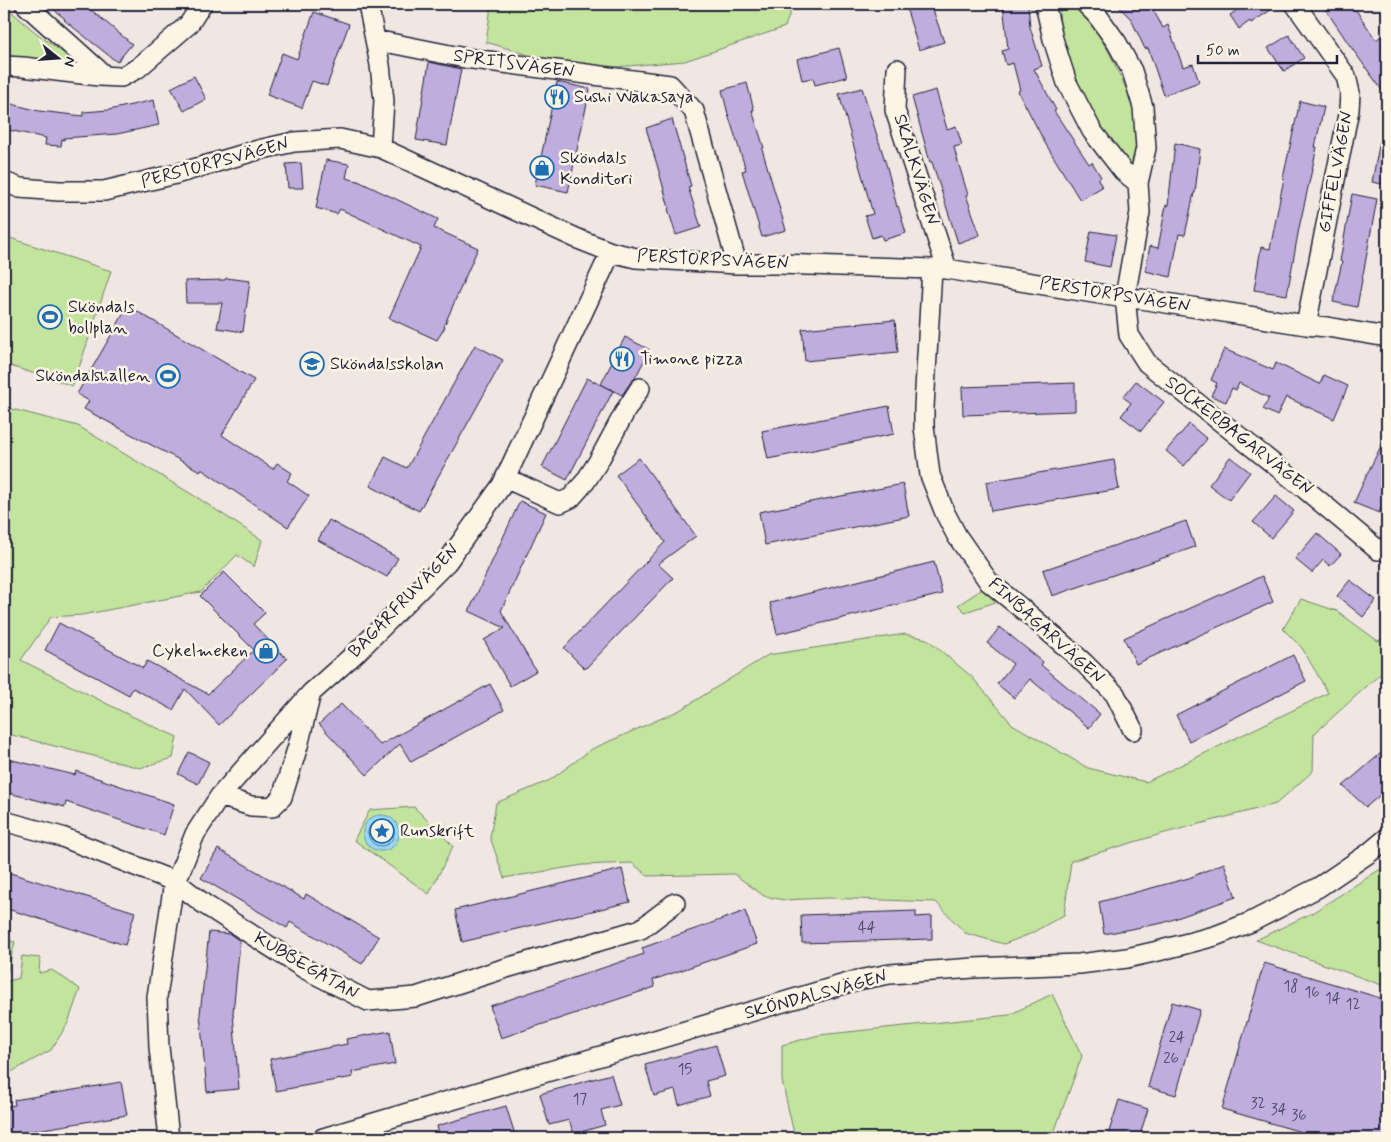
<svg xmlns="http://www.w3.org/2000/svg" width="1391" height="1142" viewBox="0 0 1391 1142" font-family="Mynerve,sans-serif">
<rect width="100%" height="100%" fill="#f0e7e3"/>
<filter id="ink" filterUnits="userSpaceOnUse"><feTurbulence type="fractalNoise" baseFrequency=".02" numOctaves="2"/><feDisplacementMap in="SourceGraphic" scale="10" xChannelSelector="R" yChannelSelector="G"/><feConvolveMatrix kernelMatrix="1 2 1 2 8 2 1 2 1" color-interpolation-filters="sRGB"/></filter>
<g filter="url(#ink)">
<path fill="#c3e49c" stroke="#72836c" d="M490,4H793L785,27L685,61L593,69L529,55L486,42L490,14Z
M1061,4H1066L1073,6L1095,29L1110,54L1130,97L1139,125L1140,140L1134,164H1127C1116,149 1102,134 1092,118C1081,98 1052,24 1061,4Z
M4,5C25,24 47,43 71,57L72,62L66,66L4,57Z
M4,236L111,271L73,386L4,364Z
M4,407L78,426L198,498L262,540L254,567L237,555L201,592L82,615L51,617L21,660L127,714L177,737L173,758L140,768L4,733Z
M987,586L1005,599L965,612L958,605Z
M1301,599L1337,611L1378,641L1387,636V668L1314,734L1313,771L1276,804L1161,834L1071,861L1064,915L1030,934L1004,944L965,933L936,902L828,898L784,900L764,896L734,874L648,876L632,863L583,865L504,878L490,837L496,803L550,780L592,749L680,710L768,655L905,634L927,639L972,677L1012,724L1088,768L1146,782L1328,693L1302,648L1283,629Z
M414,807L453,846L429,894L354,840L370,810Z
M1387,869V987L1256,940L1312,913L1379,870Z
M4,939L15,942L5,982L19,978L22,956L40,958L39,973L52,970L80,989L68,1023L51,1050L4,1076Z
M1052,994L1082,1056L1052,1138H795L782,1081V1045L819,1035L1009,1015Z"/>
<path fill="#98d9fa" stroke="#6990ae" d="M363 833a18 18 0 1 1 36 0a18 18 0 1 1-36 0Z"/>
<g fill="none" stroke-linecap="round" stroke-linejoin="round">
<path stroke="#516b87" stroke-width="1" d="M368 833a13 13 0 1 1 26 0a13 13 0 1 1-26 0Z"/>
</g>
<path fill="#bfaddd" stroke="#22223b" d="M47,4H84L132,44L117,62L64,20L65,19Z
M905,4H931L944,42L919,50Z
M1003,4H1028L1030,27L1042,66L1034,69L1056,110L1054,111L1089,164L1092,162L1101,177L1098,179L1102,187L1080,200L1045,143L1018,91L1020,90L1013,63L1006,65L1002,51L1008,49Z
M1116,4H1150L1163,28L1168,25L1183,67L1193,64L1199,82L1164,95L1148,48L1145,49L1131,19Z
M1246,4H1280L1251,23L1250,21L1239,29L1230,15Z
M1322,4H1352L1376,40L1387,32V97L1348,43Z
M314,12L349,24L327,86L312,81L302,108L267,95L282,53L297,59Z
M1289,35L1304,58L1284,71L1268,48Z
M839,48L847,77L815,85L813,78L802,80L797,59Z
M429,62L461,69L447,145L416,140Z
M194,76L206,99L184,111L171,88Z
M557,82L590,89L568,192L535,185Z
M747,83L754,110H752L764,148L762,149L786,230L762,237L742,171L746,170L728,114L722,90Z
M862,88L887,167L897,207L898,206L906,233L883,240L881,235L872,238L865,216L873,214L839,94Z
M936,90L947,129L956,126L962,145L954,147L956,155L968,195H966L980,235L958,243L932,162H930L912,97Z
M154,100L159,125L117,134L64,138V140L62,139L61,146L45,145L46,138L4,129V102L39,111L83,116V112L109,110Z
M1300,101L1324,107L1315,147H1317L1299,228L1287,295L1254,290L1261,247L1270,249L1284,178H1283Z
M672,119L691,186L688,187L701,227L676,235L668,209L669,208L658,168L646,128Z
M1380,141L1387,142V185L1372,182Z
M1175,143L1200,149L1195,193H1194L1185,235L1179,234L1171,277L1145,271L1150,246L1158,248L1166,205L1168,206Z
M326,160L349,164L346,178L358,181L438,219L434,228L478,248L444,326L445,327L437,340L389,318L421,247L340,209L337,214L316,208Z
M301,163L303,188H288L286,164Z
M1352,194L1377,199L1357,307L1333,302L1342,262L1340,261Z
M1091,231L1116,235L1110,267L1085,262Z
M226,278L250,281L243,332L217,328L222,303H186L185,281L225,280Z
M128,306L254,380L222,435L273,469L277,463L292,473L287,481L309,496L288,527L201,469L200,471L84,409L89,401L77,394Z
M895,320L898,352L805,361L802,329Z
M625,337L650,350L635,378L631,382L622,395L601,384Z
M475,345L503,360L419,511L370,486L385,457L407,468Z
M1224,349L1273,370L1276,363L1320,384L1324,375L1348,386L1334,419L1286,397L1277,416L1263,409L1269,398L1239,383L1236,390L1232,388L1226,402L1211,396L1217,383L1211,380Z
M587,378L613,391L567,480L542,467Z
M1136,381L1164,402L1141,431L1121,416L1131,403L1123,397Z
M1075,383V411L963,415L962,387Z
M889,406L894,434L768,459L762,431Z
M1189,424L1207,439L1184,466L1166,451Z
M1387,434V493L1379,513L1354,503L1368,472Z
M1230,457L1250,472L1229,500L1209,485Z
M639,458L696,536L658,564L673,578L585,669L564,648L665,542L616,475Z
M1114,460L1119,489L991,511L986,482Z
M903,484L909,516L765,545L759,512Z
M1276,496L1294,511L1271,538L1253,522Z
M520,501L546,513L501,611L536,671L510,686L484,640L505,628L469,611Z
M329,520L398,558L387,577L318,540Z
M1186,521L1195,547L1052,596L1043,570Z
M1317,533L1341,554L1330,566L1323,560L1312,573L1295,559Z
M934,562L942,594L777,634L770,603Z
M224,572L265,613L253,624L287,659L219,725L185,689L173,710L133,688L129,695L45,650L59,623L143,668L147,661L208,694L254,650L200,596Z
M1262,576L1273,602L1136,664L1124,638Z
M1350,580L1376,600L1363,617L1337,596Z
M1000,627L1043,662L1041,665L1100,714L1089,728L1030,679L1014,698L997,684L1013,664L987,643Z
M1293,655L1306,681L1189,741L1176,715Z
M490,684L504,710L411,762L400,744L367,775L319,724L341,704L380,745Z
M1387,748V789L1366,807L1343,786Z
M189,752L209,762L198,784L178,774Z
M4,758L75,775L76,771L174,804L164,835L66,802L65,807L4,792Z
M218,849L304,899L306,894L379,937L362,964L290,922L287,928L201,878Z
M1224,863L1236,897L1163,923L1104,934L1099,902L1189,878Z
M622,869L630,902L462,942L455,910Z
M4,871L135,912L125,945L4,908Z
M745,911L757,944L653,980L655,987L501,1038L490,1006L644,954L642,948Z
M916,911V917L932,916V939L802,943L801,915Z
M209,932L230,934L240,941L233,1013L239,1089L207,1092L200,1014Z
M1264,963L1387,1000V1138H1322L1222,1109Z
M1172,1002L1200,1010L1176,1095L1148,1087Z
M390,1031L395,1064L352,1072L353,1077L276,1091L270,1059L347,1044L346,1039Z
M716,1045L725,1076L706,1081L710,1096L679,1105L675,1090L654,1096L645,1065Z
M611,1074L620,1105L601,1110L605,1125L574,1134L569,1120L549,1125L540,1094Z
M121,1082L127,1115L19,1133L20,1138H4V1107L15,1105L14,1100Z
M1119,1100L1148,1109L1139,1138H1107Z
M506,1106L516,1138H440L437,1126Z"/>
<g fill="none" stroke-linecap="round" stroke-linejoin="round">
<g stroke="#22223b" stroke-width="22">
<path id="street" d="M25,4L105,76
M368,4L380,65L384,101L381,148
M1045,4L1053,39L1067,83L1092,131L1123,171L1138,183
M1086,4L1097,15L1117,43L1132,71L1143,107L1146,148L1138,183L1140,212L1125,297L1129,335L1147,363L1305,489L1378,550H1387
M1295,4L1346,76L1350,93L1349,110L1306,325
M375,40L465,58L670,85L694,111L737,264
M4,66L23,67L99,76L121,77L138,68L189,24L202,4
M897,69L895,110L947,269
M4,182L20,188L59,191H104L176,174L258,150L294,142L340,139L381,148L578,239L611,252L636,258L737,264H778L932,269H947L1118,297L1141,299L1306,325L1327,327L1387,337
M932,269L924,407V427L930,475L945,513L957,536L989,582L1032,617L1083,662L1115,694L1133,730
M505,478L560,503L571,498L585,482L598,462L626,410L640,388
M220,796L251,806L272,807L282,797L298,746L310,697
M4,821L62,837L176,882L204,904L305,969L368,1001L416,997L503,969L641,929L675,903
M169,1138L159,1047L157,997L173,889L195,834L220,796L311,693L358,651L447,562L502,485L611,252
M323,1138L858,980L890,974L974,968L1079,964L1127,958L1158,951L1215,936L1251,922L1319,887L1369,853L1387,838"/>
</g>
<use href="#street" stroke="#fcf5e5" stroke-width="19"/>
</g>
</g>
<defs>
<g id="restaurant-ring" transform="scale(1.25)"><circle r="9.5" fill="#fcf5e5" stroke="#1f6fb2" stroke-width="1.5"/><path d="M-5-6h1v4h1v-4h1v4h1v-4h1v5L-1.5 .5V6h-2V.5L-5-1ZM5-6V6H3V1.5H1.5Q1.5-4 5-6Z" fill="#1f6fb2"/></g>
<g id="shop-ring" transform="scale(1.25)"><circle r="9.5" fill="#fcf5e5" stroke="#1f6fb2" stroke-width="1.5"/><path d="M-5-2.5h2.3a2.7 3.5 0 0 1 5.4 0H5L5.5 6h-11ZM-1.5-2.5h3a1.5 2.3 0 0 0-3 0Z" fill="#1f6fb2"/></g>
<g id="stadium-ring" transform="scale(1.25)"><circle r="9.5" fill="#fcf5e5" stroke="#1f6fb2" stroke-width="1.5"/><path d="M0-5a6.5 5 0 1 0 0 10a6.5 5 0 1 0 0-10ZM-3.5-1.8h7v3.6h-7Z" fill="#1f6fb2"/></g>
<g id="school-ring" transform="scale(1.25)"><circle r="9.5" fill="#fcf5e5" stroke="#1f6fb2" stroke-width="1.5"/><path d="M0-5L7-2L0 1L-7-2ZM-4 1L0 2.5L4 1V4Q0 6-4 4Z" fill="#1f6fb2"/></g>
<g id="sight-ring" transform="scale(1.25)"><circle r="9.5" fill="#fcf5e5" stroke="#1f6fb2" stroke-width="1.5"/><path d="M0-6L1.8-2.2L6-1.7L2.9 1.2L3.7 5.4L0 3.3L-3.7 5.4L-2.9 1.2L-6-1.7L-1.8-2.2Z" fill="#1f6fb2"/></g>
</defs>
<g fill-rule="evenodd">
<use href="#restaurant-ring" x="557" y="97"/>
<use href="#shop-ring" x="542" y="168"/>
<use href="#stadium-ring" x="50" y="317"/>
<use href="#restaurant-ring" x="622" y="359"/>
<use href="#school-ring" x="312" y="364"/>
<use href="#stadium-ring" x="168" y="376"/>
<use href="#shop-ring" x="266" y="651"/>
<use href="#sight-ring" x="382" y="831"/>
</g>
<g text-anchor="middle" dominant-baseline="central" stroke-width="5" stroke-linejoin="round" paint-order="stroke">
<g font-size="15" fill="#494564">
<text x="867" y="928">44</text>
<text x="1291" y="987">18</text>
<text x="1312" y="993">16</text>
<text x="1333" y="999">14</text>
<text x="1353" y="1005">12</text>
<text x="1177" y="1038">24</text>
<text x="1171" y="1059">26</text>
<text x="685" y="1070">15</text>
<text x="580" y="1100">17</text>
<text x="1258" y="1104">32</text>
<text x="1279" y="1110">34</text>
<text x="1299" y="1116">36</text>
</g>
<g font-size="18" fill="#22223b" stroke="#fcf5e5">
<text transform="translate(514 64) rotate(8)">SPRITSVÄGEN</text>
<text transform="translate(215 163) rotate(-15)">PERSTORPSVÄGEN</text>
<text transform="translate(916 170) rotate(73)">SKALKVÄGEN</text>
<text transform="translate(1336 172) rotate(-79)">GIFFELVÄGEN</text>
<text transform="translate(713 260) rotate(3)">PERSTORPSVÄGEN</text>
<text transform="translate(1115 295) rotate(9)">PERSTORPSVÄGEN</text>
<text transform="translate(1239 436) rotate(38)">SOCKERBAGARVÄGEN</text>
<text transform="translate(404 601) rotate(-46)">BAGARFRUVÄGEN</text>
<text transform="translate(1046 631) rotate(42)">FINBAGARVÄGEN</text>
<text transform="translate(306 966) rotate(30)">KUBBEGATAN</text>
<text transform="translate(816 995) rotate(-15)">SKÖNDALSVÄGEN</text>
</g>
<g font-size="18" fill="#22223b" stroke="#fcf5e5" text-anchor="start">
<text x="574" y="97">Sushi Wakasaya</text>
<text x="560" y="158">Sköndals<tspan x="560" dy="21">Konditori</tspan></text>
<text x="68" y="307">Sköndals<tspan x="68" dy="21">bollplan</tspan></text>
<text x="640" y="359">Timone pizza</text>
<text x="330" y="364">Sköndalsskolan</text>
<text x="150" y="376" text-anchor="end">Sköndalshallen</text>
<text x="248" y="651" text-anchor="end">Cykelmeken</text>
<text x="400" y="831">Runskrift</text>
</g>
</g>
<rect width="1391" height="1142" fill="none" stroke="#fcf5e5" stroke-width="20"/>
<rect x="10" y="10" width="1371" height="1122" fill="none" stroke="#22223b" stroke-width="2" filter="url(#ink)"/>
<g transform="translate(58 58) rotate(107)" stroke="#fcf5e5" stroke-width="4" paint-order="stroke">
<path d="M0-4L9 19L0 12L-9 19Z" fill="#22223b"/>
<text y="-8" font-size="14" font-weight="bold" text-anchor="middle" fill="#22223b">N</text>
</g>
<path d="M1198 55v8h139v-8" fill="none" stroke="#22223b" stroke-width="2.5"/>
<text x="1206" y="55" font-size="15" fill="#22223b" stroke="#fcf5e5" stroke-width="4" paint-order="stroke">50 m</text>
</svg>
